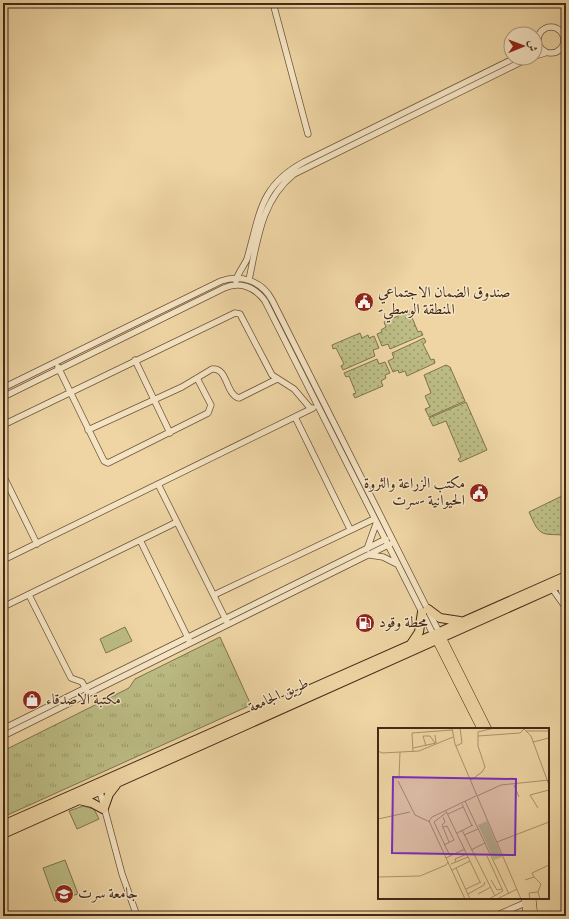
<svg xmlns="http://www.w3.org/2000/svg" width="569" height="919" viewBox="0 0 569 919" font-family="'Sorts Mill Goudy',Amiri,serif">
<defs>
<pattern id="park-tufts" width="24" height="20" patternUnits="userSpaceOnUse"><rect width="24" height="20" fill="#bcbc84"/><path d="M3 7l-1-3M5 7V3M7 7l1-3M15 17l-1-3M17 17v-4M19 17l1-3" fill="none" stroke="#9a996b"/></pattern>
<pattern id="garden-dots" width="8" height="8" patternUnits="userSpaceOnUse"><rect width="8" height="8" fill="#bcbc84"/><path d="M2 2h.1M6 6h.1" fill="none" stroke="#9a996b" stroke-width="1.8" stroke-linecap="round"/></pattern>
</defs>
<rect width="100%" height="100%" fill="#efd5a4"/>
<filter id="stains"><feTurbulence type="fractalNoise" baseFrequency=".005" numOctaves="4"/><feColorMatrix values="0 0 0 0 .2 0 0 0 0 .09 0 0 0 0 .02 0 0 0 .5 -.17"/></filter>
<radialGradient id="worn" r=".72"><stop offset=".6" stop-color="#630" stop-opacity="0"/><stop offset="1" stop-color="#630" stop-opacity=".3"/></radialGradient>
<path fill="#bcbc84" stroke="#80734e" d="M125,627L132,641L106,653L100,639Z
M83,806L94,809L99,819L77,829L69,811Z
M65,860L78,894L55,901L43,868Z"/>
<path fill="url(#park-tufts)" stroke="#80734e" d="M220,637L251,705L3,817V751L129,688L135,679Z"/>
<path fill="url(#garden-dots)" stroke="#80734e" d="M412,310L414,314L411,315L418,332L421,331L423,335L390,349L388,344L382,346L377,334L382,332L381,330L386,327L384,322Z
M360,333L362,338L368,335L369,338L374,336L379,348L373,350L375,356L343,370L341,366L344,364L336,348L333,349L332,345Z
M424,338L426,342L423,344L431,360L434,359L435,363L407,376L405,371L399,373L398,370L393,372L388,361L394,358L392,353Z
M377,359L379,364L385,362L390,373L385,375L386,378L381,381L383,386L355,398L353,394L356,393L349,376L346,377L344,373Z
M446,365L450,367L465,401L429,417L425,409L430,407L425,396L431,393L424,375Z
M466,402L487,450L460,462L458,459L461,457L446,421L433,426L429,418Z
M566,494V535C540,534 540,537 529,512Z"/>
<g fill="none" stroke-linecap="round" stroke-linejoin="round">
<g stroke="#6e553a" stroke-width="7">
<path id="minor" d="M273,3L308,134
M538 40a13 13 0 1 1 26 0a13 13 0 1 1-26 0Z
M535,56L545,53
M249,280C257,242 261,200 294,174L529,58
M236,281C237,274 244,266 247,259C260,215 259,186 304,162L515,58
M135,360L170,433
M58,367L104,461L108,463L208,413L211,405L197,378
M3,388L221,281C241,274 262,281 272,300L439,632
M3,397L224,288C240,281 255,287 265,301L433,634
M295,417L350,529
M3,425L235,313L240,314L272,375L294,389L311,409
M88,430L182,387L212,369C228,367 225,394 239,398L277,379
M3,475L37,544
M158,484L227,622
M140,540L189,640
M367,549L376,524
M370,555L383,557L397,564
M3,560L313,408
M559,583L566,603
M551,587L566,608
M29,595L71,678L82,682L87,691
M214,595L374,519
M3,607L177,522
M3,729L386,539
M3,736L390,544
M99,788L122,874L137,916
M495,916L525,903"/>
</g>
<g stroke="#432a17" stroke-width="8">
<path id="major" d="M440,633L488,729
M434,636L481,729
M525,898L527,916
M532,898L534,916"/>
</g>
<g stroke="#432a17" stroke-width="10">
<path id="highway" d="M428,609L440,618L460,621
M411,644L419,632L422,612
M79,800L92,803L103,809
M104,808L109,794L116,785
M3,825L566,576
M3,834L566,582"/>
</g>
<use href="#minor" stroke="#f5e4c4" stroke-width="5.5"/>
<use href="#major" stroke="#efd5a4" stroke-width="7"/>
<use href="#highway" stroke="#efd5a4" stroke-width="8"/>
</g>
<defs>
<g id="civic-disc" transform="scale(1)"><circle r="9.5" fill="#8f2418" stroke="#f5e4c4"/><path d="M-.6-6.5H3V-4.5H.6V-3L4-1V1h2V6H-6V1h2V-1L-.6-3ZM-1.2 2.5V6h2.4V2.5Z" fill="#fff"/></g>
<g id="fuel-disc" transform="scale(1)"><circle r="9.5" fill="#8f2418" stroke="#f5e4c4"/><path d="M-5.5-6h7V0h2V4h1.3V-2.5L3-4.5l.8-.8L6-3V5H2.5V1h-1V6h-7ZM-4.2-4.7v3.2H.2V-4.7Z" fill="#fff"/></g>
<g id="shop-disc" transform="scale(1)"><circle r="9.5" fill="#8f2418" stroke="#f5e4c4"/><path d="M-5-2.5h2.3a2.7 3.5 0 0 1 5.4 0H5L5.5 6h-11ZM-1.5-2.5h3a1.5 2.3 0 0 0-3 0Z" fill="#fff"/></g>
<g id="university-disc" transform="scale(1)"><circle r="9.5" fill="#8f2418" stroke="#f5e4c4"/><path d="M0-5L7-2L0 1L-7-2ZM-4 1L0 2.5L4 1V4Q0 6-4 4Z" fill="#fff"/></g>
</defs>
<g fill-rule="evenodd">
<use href="#civic-disc" x="364" y="302"/>
<use href="#civic-disc" x="479" y="493"/>
<use href="#fuel-disc" x="365" y="623"/>
<use href="#shop-disc" x="32" y="700"/>
<use href="#university-disc" x="64" y="894"/>
</g>
<g text-anchor="middle" dominant-baseline="central" stroke-width="3" stroke-linejoin="round" paint-order="stroke">
<g font-size="15" fill="#432a17" stroke="#f5e4c4" text-anchor="start">
<text x="378" y="293">صندوق الضمان الاجتماعي<tspan x="378" dy="17">-المنطقة الوسطي</tspan></text>
<text x="465" y="484" text-anchor="end">مكتب الزراعة والثروة<tspan x="465" dy="17">الحيوانية -سرت</tspan></text>
<text x="379" y="623">محطة وقود</text>
<text x="46" y="700">مكتبة الاصدقاء</text>
<text x="78" y="894">جامعة سرت</text>
</g>
<g font-size="15" fill="#432a17" stroke="#f5e4c4">
<text transform="translate(279 696) rotate(-24)">طريق الجامعة</text>
</g>
</g>
<g transform="translate(378 728)">
<rect width="171" height="171" fill="#efd5a4"/>
<path d="M109,93L124,129L116,132L100,97Z" fill="#bcbc84"/>
<path fill="none" stroke="#aa916c" stroke-width="1" d="M74,0L77,16L143,171M145,0L153,8L171,57M148,3H171M100,8L142,5L146,1M155,14L171,10M48,18L45,8H52L57,15M78,18L84,15L82,0M35,20L58,15L57,7M0,23L4,25L41,23L75,9M35,24L34,5L74,2M21,50L22,24M93,52L104,44L107,39L100,18V4L116,0M20,53L37,87L52,94M136,57L141,69M99,68L123,57L171,52M87,73L131,166M84,76L94,98M160,80L152,67L171,62M68,83L102,154M69,84L56,94L72,128M70,86L85,79M65,89L67,94L64,97L71,114M0,91L32,84M65,99L69,98L76,112L66,117M84,102L117,168M79,105L95,97M86,107L100,101M119,114L171,94M93,122L107,115M109,128L125,163L111,171M68,130L87,121M78,134L77,131L89,126M73,136L90,129M78,140L92,171M74,142L92,133M0,149L42,148L68,137L70,134M156,149L154,145L171,137M113,152L119,162L124,161M147,152L156,149L163,156M88,161L103,154M90,166L106,157L107,154M100,166L113,159M87,171L51,93L54,89L98,68M119,171L139,161M152,171L151,165L160,164M162,171L160,164L163,156"/>
<path fill="#7b2cbf" fill-opacity="0.15" stroke="#7b2cbf" stroke-width="2" d="M15,49L138,51L137,127L14,125Z"/>
<rect width="171" height="171" fill="none" stroke="#432a17" stroke-width="2"/>
</g>
<rect width="569" height="919" fill="none" stroke="#efd5a4" stroke-width="16"/>
<rect x="4" y="4" width="561" height="911" fill="none" stroke="#432a17" stroke-width="2"/>
<rect x="8" y="8" width="553" height="903" fill="none" stroke="#432a17"/>
<g transform="translate(523 46) rotate(89)"><circle r="19" fill="#f5e4c4" stroke="#ae9a7f"/>
<path d="M0-3L7 15L0 10L-7 15Z" fill="#8f2418"/>
<text y="-6" font-size="11" font-weight="bold" text-anchor="middle" fill="#432a17">ش</text>
</g>
<rect width="100%" height="100%" filter="url(#stains)"/>
<rect width="100%" height="100%" fill="url(#worn)"/>
</svg>
